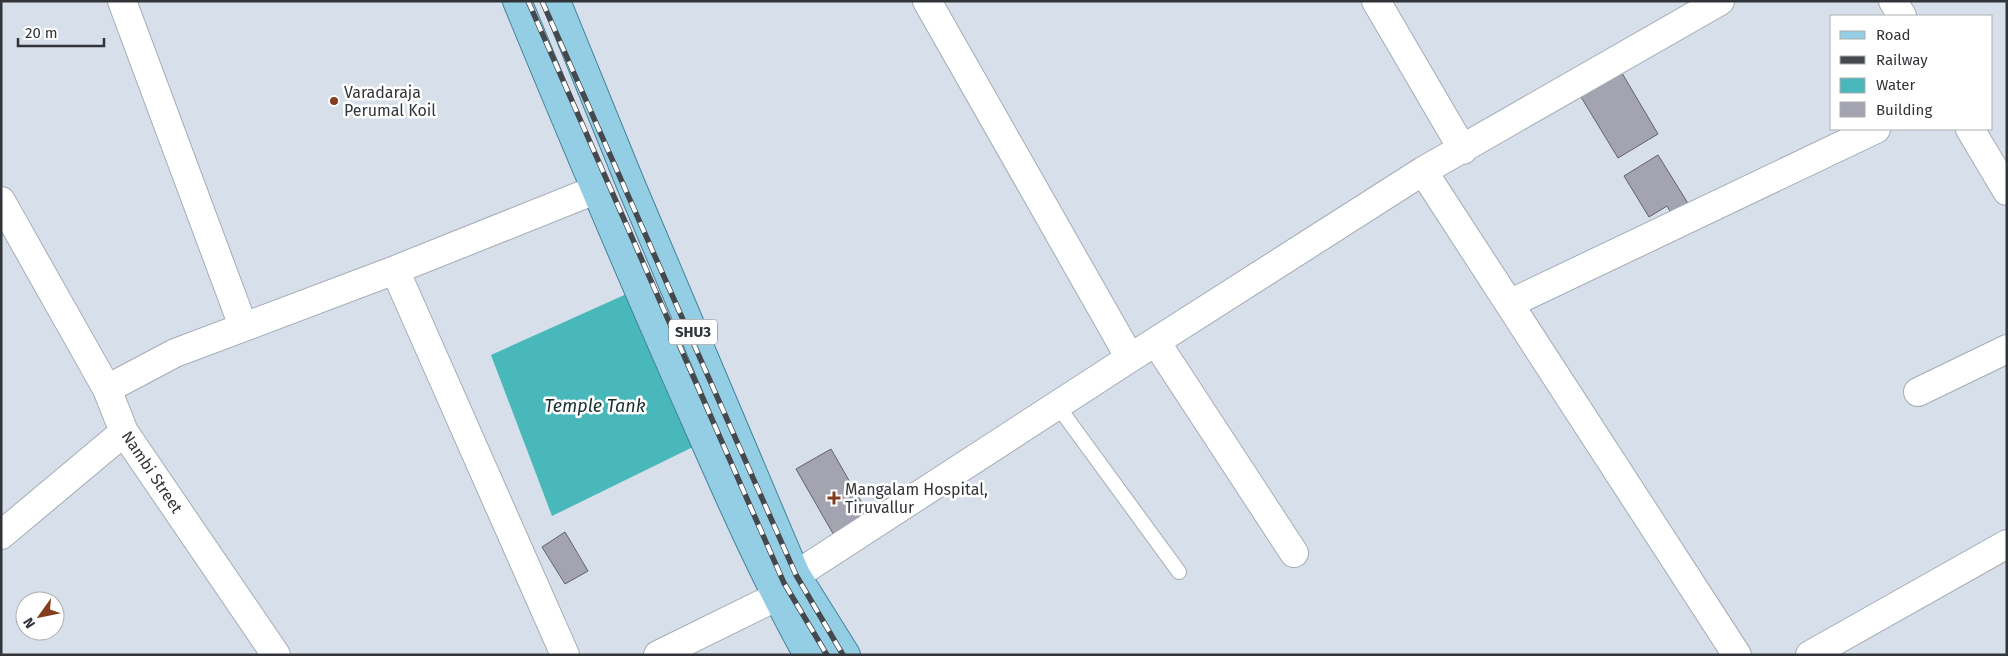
<svg xmlns="http://www.w3.org/2000/svg" width="2008" height="656" viewBox="0 0 2008 656" font-family="'Fira Sans',sans-serif">
<rect width="100%" height="100%" fill="#d7dfea"/>
<path fill="#48b8ba" d="M631,292L697,445L552,516L491,355Z"/>
<path fill="#a3a4b0" stroke="#61616c" d="M1616,63L1658,134L1618,158L1575,87Z
M1658,155L1689,205L1673,216L1667,206L1649,217L1624,176Z
M831,449L874,524L839,544L796,469Z
M565,532L588,571L565,584L542,547Z"/>
<g fill="none" stroke-linecap="round" stroke-linejoin="round">
<g stroke="#a4acb6" stroke-width="16">
<path id="service" d="M1057,405L1179,572"/>
</g>
<g stroke="#a4acb6" stroke-width="30">
<path id="minor" d="M122,1L243,326
M927,1L1130,358
M1376,1L1463,150
M1893,1L1902,16
M1970,129L2007,191
M1423,171L1737,655
M395,270L565,655
M1511,303L1876,129
M1156,342L1294,553
M107,389L175,353L395,270L595,190
M1918,392L2007,349
M796,575L1130,358L1423,171L1720,1
M1810,655L2007,544"/>
</g>
<g stroke="#a4acb6" stroke-width="30">
<path id="tertiary" d="M1,201L107,389L124,432L276,655
M1,535L124,432
M658,655L776,597L793,579"/>
</g>
<g stroke="#43839c" stroke-width="30">
<path id="primary" d="M517,1C569,127 622,253 677,378C718,471 758,565 808,655
M556,1L631,185L796,575L846,655"/>
</g>
<use href="#service" stroke="#fff" stroke-width="14"/>
<use href="#minor" stroke="#fff" stroke-width="28"/>
<use href="#tertiary" stroke="#fff" stroke-width="28"/>
<use href="#primary" stroke="#94cee4" stroke-width="28"/>
<g stroke="#45494e" stroke-width="5.5">
<path id="rail" d="M528,1L784,583L827,655
M542,1L796,575L843,655"/>
</g>
<use href="#rail" stroke="#fff" stroke-width="4" stroke-dasharray="11" stroke-linecap="butt"/>
</g>
<g fill="#853e1d" stroke="#fff" stroke-width="2">
<circle cx="334" cy="101" r="5"/>
<path d="M831.5 490.5h5v5h5v5h-5v5h-5v-5h-5v-5h5z"/>
</g>
<g text-anchor="middle" dominant-baseline="central" stroke-width="5" stroke-linejoin="round" paint-order="stroke">
<rect fill="#fff" stroke="#6f7174" stroke-width="1" x="669" y="319.5" width="48" height="25" rx="4"/>
<g font-size="15" font-weight="bold" fill="#313438">
<text x="693" y="332">SHU3</text>
</g>
<g font-size="16" fill="#313438" stroke="#fff" text-anchor="start">
<text x="344" y="92">Varadaraja<tspan x="344" dy="18">Perumal Koil</tspan></text>
<text x="845" y="489">Mangalam Hospital,<tspan x="845" dy="18">Tiruvallur</tspan></text>
</g>
<g font-size="16" fill="#313438" stroke="#fff">
<text transform="translate(152 472) rotate(56)">Nambi Street</text>
</g>
<g font-size="18" font-style="italic" fill="#173031" stroke="#fff">
<text x="595" y="406">Temple Tank</text>
</g>
</g>
<rect width="2008" height="656" fill="none" stroke="#313438" stroke-width="5"/>
<rect x="1830" y="15" width="162" height="115" fill="#ffffff" stroke="#adaeaf"/>
<rect x="1840" y="31" width="25" height="8" fill="#94cee4" stroke="#adaeaf"/>
<text x="1876" y="40" font-size="15" fill="#313438">Road</text>
<rect x="1840" y="56" width="25" height="8" fill="#45494e" stroke="#adaeaf"/>
<text x="1876" y="65" font-size="15" fill="#313438">Railway</text>
<rect x="1840" y="78" width="25" height="15" fill="#48b8ba" stroke="#adaeaf"/>
<text x="1876" y="90" font-size="15" fill="#313438">Water</text>
<rect x="1840" y="102" width="25" height="15" fill="#a3a4b0" stroke="#adaeaf"/>
<text x="1876" y="115" font-size="15" fill="#313438">Building</text>
<g transform="translate(40 616) rotate(237)"><circle r="24" fill="#ffffff" stroke="#adaeaf"/>
<path d="M0-4L9 19L0 12L-9 19Z" fill="#853e1d"/>
<text y="-8" font-size="14" font-weight="bold" text-anchor="middle" fill="#313438">N</text>
</g>
<path d="M18 38v8h86v-8" fill="none" stroke="#313438" stroke-width="2.5"/>
<text x="25" y="38" font-size="15" fill="#313438" stroke="#ffffff" stroke-width="4" paint-order="stroke">20 m</text>
</svg>
